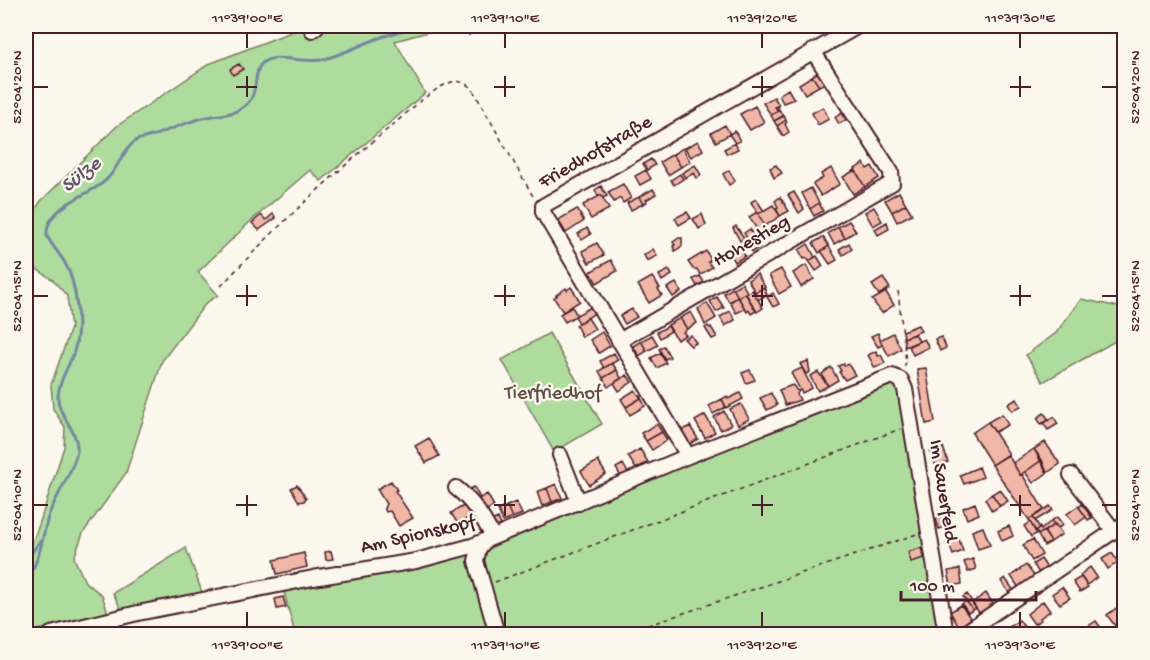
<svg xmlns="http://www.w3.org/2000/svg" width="1150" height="660" viewBox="0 0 1150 660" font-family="'Gochi Hand',sans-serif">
<rect width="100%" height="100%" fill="#fbf7ec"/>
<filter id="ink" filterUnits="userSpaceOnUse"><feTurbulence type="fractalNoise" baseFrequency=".0167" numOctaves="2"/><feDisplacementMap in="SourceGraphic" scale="12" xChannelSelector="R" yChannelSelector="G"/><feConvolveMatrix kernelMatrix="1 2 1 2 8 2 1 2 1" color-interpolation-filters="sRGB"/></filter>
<g filter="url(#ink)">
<path fill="#addc9c" stroke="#7c7e64" stroke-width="1.5" d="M306,26H441L439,29L395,41L425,93L321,181L310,170L251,221L198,272L218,295L206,303L162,361L126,473L83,533L74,558L85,582L102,595L108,613L26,633V559L39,525L64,447L65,427L53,409L51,385L71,328L67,296L53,280L35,268L29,258L26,250V229L32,214L41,201L117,126L209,64Z
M1081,299L1119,307L1124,305V336L1043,382L1026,355L1056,333Z
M549,333L602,424L554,452L502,360Z
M882,382L896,383L903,396L940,634H295L283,588L495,544L692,460Z
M186,548L203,595L122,611L113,593Z"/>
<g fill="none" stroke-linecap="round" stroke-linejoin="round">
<path stroke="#7587a2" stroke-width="3" d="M26,561L40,541
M26,578C41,562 42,535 49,514C55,499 76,465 77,451C79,430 57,416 58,396C59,378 71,365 75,348C81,325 77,284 65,263C60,254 52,246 47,236C44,210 82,197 100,185C117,174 122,149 137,140C143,138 149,137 155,135C172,129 189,121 207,117C215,115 226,115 234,112C266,100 248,71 265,61C278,54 304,63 320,60C343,55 365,42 388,35C401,30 415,28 428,26"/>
</g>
<path fill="#f0b7a6" stroke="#4a1f2b" stroke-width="1.5" d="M455,26H481L469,35L464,29L458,33L453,27Z
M239,64L243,69L233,75L230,69Z
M820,71L827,82L819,86L812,76Z
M812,76L819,86L805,94L799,84Z
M788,89L794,99L783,103L779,95Z
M774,97L779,105L775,107L778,111L771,115L763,103Z
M755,106L764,122L750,130L740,114Z
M777,106L783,116L774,121L771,115L778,111L775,107Z
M823,107L829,119L818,125L812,113Z
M842,113L846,120L839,124L835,117Z
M784,116L786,120L777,126L774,121Z
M786,120L787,122L785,124L789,132L783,136L777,126Z
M725,125L730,134L716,142L711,133Z
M735,131L740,141L735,143L729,134Z
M698,141L703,150L691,157L685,148Z
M735,143L738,149L727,154L724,149Z
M683,148L690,162L681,167L673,154Z
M673,154L681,167L668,175L660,162Z
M651,159L655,165L647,170L643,164Z
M864,163L867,169L872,166L879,178L865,187L855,169Z
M695,165L701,175L697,178L694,173L685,178L682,173Z
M776,165L782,173L774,178L770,168Z
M831,168L840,184L821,196L813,184L823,178L821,174Z
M646,170L651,179L640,185L635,176Z
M729,170L735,181L729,185L723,174Z
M855,170L865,187L853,194L843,177Z
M680,174L683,179L674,185L671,180Z
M623,184L631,198L623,203L620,198L614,202L608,192Z
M601,186L607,196L603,198L601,195L598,196L595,190Z
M811,188L819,203L810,209L802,193Z
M653,189L656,194L646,200L647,202L643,204L639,197Z
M794,192L804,209L799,213L788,195Z
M899,192L906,204L892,212L885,200Z
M601,195L609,209L591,219L583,205Z
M639,197L643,204L631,210L627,203Z
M780,197L789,211L780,216L776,208L778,207L775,201Z
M756,199L764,211L758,214L751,202Z
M819,203L823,211L814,216L810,209Z
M906,204L912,214L897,222L892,212Z
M773,205L780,216L765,226L758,214Z
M874,207L882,221L873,226L865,212Z
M577,209L584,221L566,233L558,220Z
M687,212L691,218L679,225L675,218Z
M757,212L765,226L758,231L749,217Z
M273,214L276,218L259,230L252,223L261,215L266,220Z
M702,214L706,225L699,229L693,219Z
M849,221L856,231L845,238L838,227Z
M887,222L889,229L878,235L875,229Z
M736,226L744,238L740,241L733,228Z
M838,227L845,238L834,244L828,233Z
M587,228L591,234L582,240L578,234Z
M750,229L757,240H756L753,236L748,240L744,233Z
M753,236L760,247L752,252L745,241Z
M823,237L829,246L819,253L813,243Z
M679,238H682V246L675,251L673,246L675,245L673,242Z
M597,243L604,255L589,263L582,251Z
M849,243L852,249L843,255L839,249Z
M808,244L815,257L809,261L807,258L804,259L799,250Z
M737,245L738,248L740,247L745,256L735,262L728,250Z
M829,246L837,260L830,264L821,251Z
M653,249L657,256L647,261L644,255Z
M706,251L711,260L708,262L712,267L700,275L697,269H693L688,262Z
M817,256L823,266L816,271L809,261Z
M611,260L617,271L597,283L590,272Z
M806,265L814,279L801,287L793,273Z
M781,269L791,287L779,294L769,275Z
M669,270L672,275L662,281L659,275Z
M757,274L765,287L755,292L748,280Z
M700,276L704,282L697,286L693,279Z
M652,277L660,288L658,289L662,295L649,303L638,285Z
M883,278L890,288L879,295L872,285Z
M676,283L681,292L673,297L667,288Z
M742,283L747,292L738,297L733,288Z
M571,287L580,301L563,312L554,298L557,296L556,295L566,288L567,290Z
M764,287L767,295L758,300L754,293Z
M733,288L738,297L729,302L724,293Z
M752,290L763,308L757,312L746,294Z
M886,292L894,305L882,313L872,300Z
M745,293L756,311L751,314L749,310L747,312L738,297Z
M773,293L779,304L773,307L767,297Z
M717,297L724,308L716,312L710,301Z
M738,297L745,309L736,313L730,302Z
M707,303L716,318L705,325L698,309Z
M572,307L577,315L565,322L560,314Z
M591,307L595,313L579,323L575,316Z
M632,309L637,317L625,324L620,316Z
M730,311L735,320L725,326L720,317Z
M691,312L697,323L687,329L680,318Z
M588,318L595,329L582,337L576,325Z
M680,318L687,329L683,332L686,335L677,340L668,325Z
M918,325L921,331L904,338L903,331Z
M668,326L671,331L660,338L657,332Z
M708,326L710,328L711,327L717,337L712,339L705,328Z
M602,332L610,346L599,353L590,340Z
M878,333L882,345L878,347L871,336Z
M893,333L901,349L889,356L880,340Z
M915,334L919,341L905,347L904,338Z
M652,335L658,345L647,351L641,341Z
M691,335L696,343L691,346L684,339Z
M942,337L946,348L940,351L935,339Z
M924,339L929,347L913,355L909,346Z
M641,341L647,351L639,356L633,346Z
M664,346L670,357L665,359L659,349Z
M876,351L878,356L881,355L885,363L875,368L868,355Z
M614,353L618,360L604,368L600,361Z
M660,353L666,363L657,368L651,358Z
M808,361L810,372L806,374L800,364Z
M612,363L617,370L603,378L599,371Z
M844,364L845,366L848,364L855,375L845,380L839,372L841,371L838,366Z
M831,367L838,380L828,386L822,374Z
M802,368L812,388L802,393L791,373Z
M926,368L935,422L926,424L917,369Z
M617,370L621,378L608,387L603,378Z
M750,370L755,380L746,383L742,373Z
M818,372L828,386L818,391L810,376Z
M627,375L632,382L619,391L614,383Z
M793,385L796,390L799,391L797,394L800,400L785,405L779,390Z
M635,390L641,398L626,407L621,399Z
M740,393L743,399L726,408L722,399L727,396L728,399Z
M771,393L777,405L767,410L760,398Z
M641,398L645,406L630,415L626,407Z
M722,399L726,407L713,414L709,406Z
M1017,399L1021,406L1012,411L1008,404Z
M741,404L749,419L738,425L730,409Z
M724,411L731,425L721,430L714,417Z
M1044,413L1049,420L1041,424L1037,418Z
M1002,414L1008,425L995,432L988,422Z
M705,415L715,432L705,438L695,421Z
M1054,417L1058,424L1048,430L1043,423Z
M988,422L1009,454L992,465L972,433Z
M657,424L662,432L646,441L641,433Z
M690,426L698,439L688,445L681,431Z
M662,432L667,440L652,450L646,441Z
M429,438L439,456L426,463L415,446Z
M1045,442L1060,464L1047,473L1034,449Z
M943,447L948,462L936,466L930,452Z
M640,449L648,462L636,469L628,456Z
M1034,449L1042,460L1020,475L1013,463Z
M1008,455L1020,475L1022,474L1044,510L1029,520L992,465Z
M1042,460L1047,473L1033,483L1025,472Z
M598,461L606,474L589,485L581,471Z
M623,464L628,473L621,477L616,468Z
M979,467L983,477L964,484L960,475Z
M391,481L397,490L395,491L413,518L399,526L390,511L386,512L384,508L386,504L377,489Z
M556,484L562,498L552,502L547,488Z
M297,485L306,498L304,501L299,502L291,488Z
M474,487L480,498L476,500L469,489Z
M547,488L552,502L542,506L537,492Z
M1000,489L1008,501L1000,506L992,494Z
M487,494L494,506L482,513L475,501Z
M992,494L1000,506L992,511L985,499Z
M516,502L522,514L512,518L507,506Z
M469,503L475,514L458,524L451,513Z
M975,503L979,514L967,519L963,508Z
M1082,504L1092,518L1088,520L1079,507Z
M507,506L512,518L503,522L498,510Z
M1050,506L1053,510L1035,521L1033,517Z
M1078,506L1086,517L1075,525L1067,514Z
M947,514L951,525L939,529L936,519Z
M1033,517L1040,528L1035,531L1029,520Z
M1057,517L1063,525L1058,528L1051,521Z
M498,518L502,528L495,531L491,521Z
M1051,521L1054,525L1038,535L1035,531L1040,528L1041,530Z
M1030,522L1037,533L1031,537L1024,526Z
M1055,524L1062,534L1051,542L1044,532Z
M1009,526L1013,536L1002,541L998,531Z
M983,527L990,545L978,549L972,531Z
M1044,531L1051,542L1044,546L1038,535Z
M958,537L963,551L953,555L948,541Z
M1033,539L1042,555L1032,561L1023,545Z
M921,548L924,558L911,562L908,552Z
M331,551L333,559L326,560L325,552Z
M304,553L307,567L277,574L274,560Z
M1112,553L1118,562L1108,569L1102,559Z
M973,559L976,569L968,572L964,562Z
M1041,559L1047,568L1039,573L1033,564Z
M1026,565L1035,577L1019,588L1011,576Z
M1090,567L1097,577L1087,585L1080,575Z
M960,569L962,584L951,586L948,571Z
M1081,577L1088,587L1080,592L1073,582Z
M1005,578L1014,591L1010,594L1001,581Z
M1062,587L1070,598L1060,604L1052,594Z
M986,593L994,605L980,614L972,603Z
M967,594L976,608L973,610L963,597Z
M283,597L286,607L277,609L275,599Z
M966,601L973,610L968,613L962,604Z
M1043,601L1050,611L1040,618L1041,620L1034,624L1027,614Z
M961,605L971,619L959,627L950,612Z
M1118,607L1124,620L1115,626L1107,615Z
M1019,620L1028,632L1024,634H1013L1008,628Z
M1096,621L1104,632L1101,634H1088L1084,629Z"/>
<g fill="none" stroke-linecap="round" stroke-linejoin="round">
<g stroke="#4a1f2b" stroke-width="18">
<path id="minor" d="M312,30L317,26
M619,341L892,183L891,172L813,51
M560,455L579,503
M688,456L543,212V206L858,26
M1071,475L1114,531
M456,488C473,501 483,518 493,537
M486,540L479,548L476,561L497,634
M51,634L138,613L313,578L416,561L472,546L688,456L892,376L901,380L905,389L945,628L949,634
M963,634L1124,524"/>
</g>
<path stroke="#4a1f2b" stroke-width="1.5" stroke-dasharray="4.5 4.5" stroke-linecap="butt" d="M221,286C275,228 333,174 394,124C409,111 431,90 449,83C458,79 467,83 473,90L534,198
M898,291L906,362L904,368
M495,582L900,429
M622,634L917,534
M914,634L933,628"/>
<use href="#minor" stroke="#fbf7ec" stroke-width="14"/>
</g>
</g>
<path fill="none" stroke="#4a1f2b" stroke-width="2" d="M247,33V48M505,33V48M762,33V48M1020,33V48M247,76V97M505,76V97M762,76V97M1020,76V97M33,87H48M236,87H257M494,87H515M752,87H773M1010,87H1031M1102,87H1117M247,285V306M505,285V306M762,285V306M1020,285V306M33,296H48M236,296H257M494,296H515M752,296H773M1010,296H1031M1102,296H1117M247,495V516M505,495V516M762,495V516M1020,495V516M33,505H48M236,505H257M494,505H515M752,505H773M1010,505H1031M1102,505H1117M247,612V627M505,612V627M762,612V627M1020,612V627"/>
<g text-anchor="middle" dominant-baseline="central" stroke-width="5" stroke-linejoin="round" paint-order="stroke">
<g font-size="20" fill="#4a1f2b" stroke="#fbf7ec">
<text transform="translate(596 153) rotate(-30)">Friedhofstraße</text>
<text transform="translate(752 242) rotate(-30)">Hohestieg</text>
<text transform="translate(942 491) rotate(81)">Im Sauerfeld</text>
<text transform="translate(418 536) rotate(-13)">Am Spionskopf</text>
</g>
<g font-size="20" fill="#634e47" stroke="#fbf7ec">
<text x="553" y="394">Tierfriedhof</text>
</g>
<g font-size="21" font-style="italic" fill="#605367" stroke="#fbf7ec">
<text transform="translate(82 176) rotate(-38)">Sülze</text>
</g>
</g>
<rect width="1150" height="660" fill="none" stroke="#fbf7ec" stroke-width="66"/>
<path d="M901 591v9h135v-9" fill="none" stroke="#4a1f2b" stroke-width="3"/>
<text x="910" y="591" font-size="18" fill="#4a1f2b" stroke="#fbf7ec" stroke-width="4.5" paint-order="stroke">100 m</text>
<rect x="33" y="33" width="1084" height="594" fill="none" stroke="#4a1f2b" stroke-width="2"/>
<g font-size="15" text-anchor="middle" fill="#4a1f2b">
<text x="247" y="22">11°39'00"E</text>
<text x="505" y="22">11°39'10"E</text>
<text x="762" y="22">11°39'20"E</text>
<text x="1020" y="22">11°39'30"E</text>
<text transform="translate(16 87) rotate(-90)" y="5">52°04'20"N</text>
<text transform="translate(1134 87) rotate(-90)" y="5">52°04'20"N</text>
<text transform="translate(16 296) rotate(-90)" y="5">52°04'15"N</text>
<text transform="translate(1134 296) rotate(-90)" y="5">52°04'15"N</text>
<text transform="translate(16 505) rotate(-90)" y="5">52°04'10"N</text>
<text transform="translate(1134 505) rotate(-90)" y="5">52°04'10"N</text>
<text x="247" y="649">11°39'00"E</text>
<text x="505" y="649">11°39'10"E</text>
<text x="762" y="649">11°39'20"E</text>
<text x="1020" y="649">11°39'30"E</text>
</g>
</svg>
